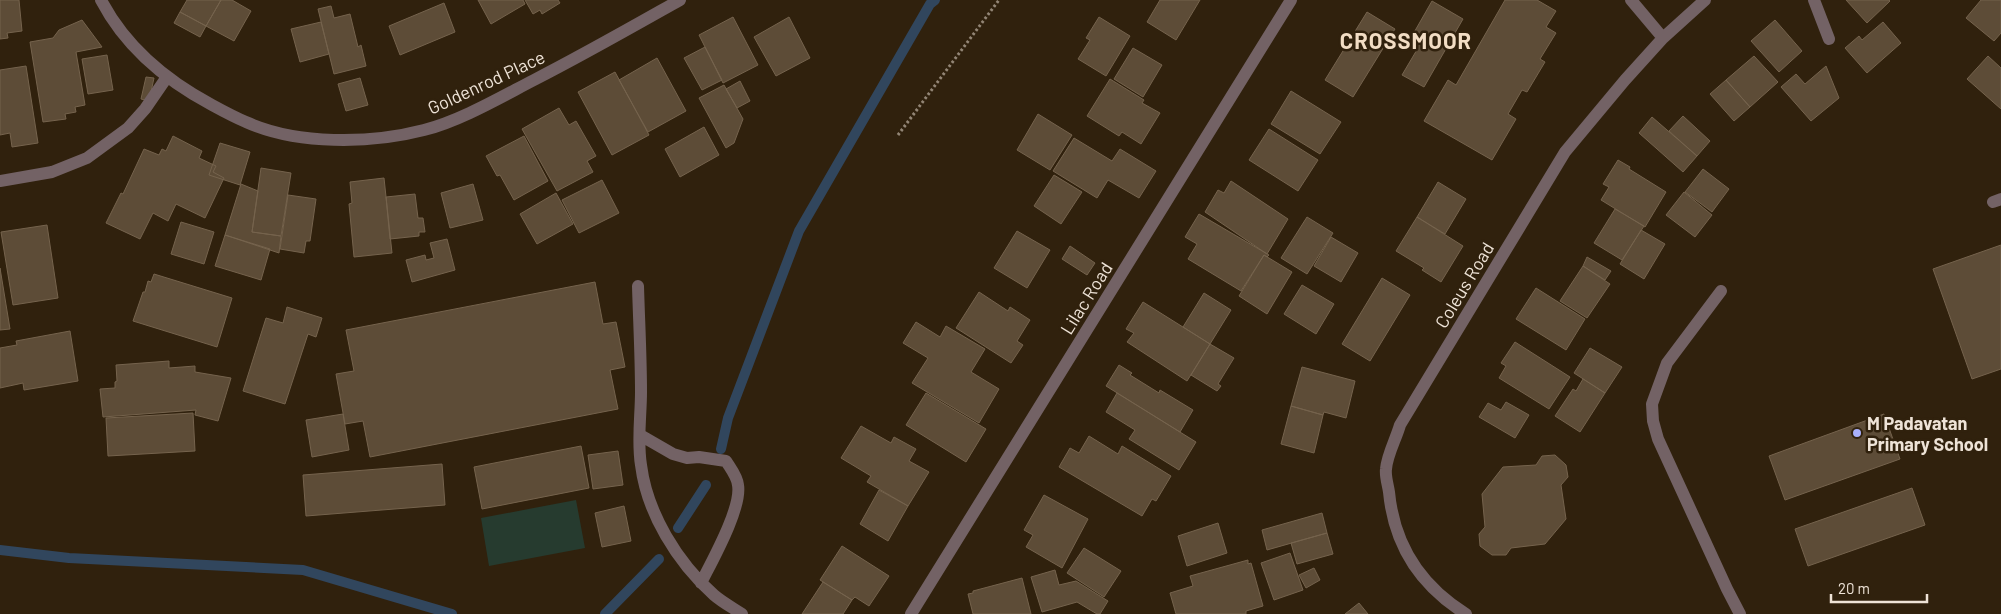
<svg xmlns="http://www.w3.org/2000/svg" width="2001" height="614" viewBox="0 0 2001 614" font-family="Barlow,sans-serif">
<rect width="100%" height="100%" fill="#30210d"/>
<path fill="#263b2f" d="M576,500L585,548L489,566L481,518Z"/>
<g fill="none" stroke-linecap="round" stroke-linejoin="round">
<path stroke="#31465d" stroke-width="10" d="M721,449L728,418L799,231L930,4L935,0
M678,528L706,485
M0,550L69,558L303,570L452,614
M605,614L659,559"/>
</g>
<path fill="#5d4c37" stroke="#75634d" d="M0,0H19L22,31L7,33L8,38L0,39Z
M187,0H221L206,26L180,12Z
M221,0H232L251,11L234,41L206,26Z
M478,0H523L525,4L491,24Z
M525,0H558L560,3L542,14L540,10L533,14Z
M1160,0H1200L1176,40L1147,22Z
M1505,0H1537L1556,11L1546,27L1556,33L1540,59L1545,62L1527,92L1522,90L1508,114L1516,119L1492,160L1424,121L1448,80L1456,85Z
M1846,0H1889L1890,1L1867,23Z
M1981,0H2001V33L1994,41L1966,18Z
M1432,1L1463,19L1424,87L1402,75L1418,48L1408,43Z
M444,3L455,32L400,55L389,26Z
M331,6L334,18L350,14L358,47L361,45L366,66L334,74L318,9Z
M180,12L206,26L200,37L174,23Z
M1367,12L1395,29L1353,97L1325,80Z
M733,17L758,65L723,83L699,35Z
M789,17L810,58L776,76L754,37Z
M1099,17L1130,36L1106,76L1078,59L1090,40L1086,38Z
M82,20L102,47L76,52L85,105L75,107L76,112L65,114L66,119L43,122L30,42L53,38L59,30Z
M1775,20L1802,51L1779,72L1751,41Z
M321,22L329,54L300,62L291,29Z
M1883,22L1901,43L1867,73L1845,48L1859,36L1862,40Z
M705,47L722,80L702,90L684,58Z
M1133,48L1162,65L1143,97L1114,79Z
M107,55L113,90L88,94L82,59Z
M1754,56L1778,82L1750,107L1726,80Z
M1988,56L2001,68V109L1967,79Z
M657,58L686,111L648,132L619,80Z
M26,66L38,143L12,147L10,133L0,135V70Z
M1826,66L1839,98L1811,121L1781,87L1796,74L1805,84Z
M615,72L649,135L612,155L578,92Z
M146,77L154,78L149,101L141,99Z
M360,78L368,105L346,111L338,84Z
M1110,79L1144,100L1142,103L1160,113L1141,144L1122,132L1119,136L1087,116Z
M1726,80L1750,107L1734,121L1710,94Z
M740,81L750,101L737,108L726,89Z
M724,85L743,119L734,143L726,148L699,98Z
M1291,91L1341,122L1320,154L1271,124Z
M559,108L569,125L576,121L596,156L587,161L593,172L557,191L522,129Z
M1038,114L1072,135L1050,170L1017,150Z
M1683,116L1710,141L1697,156L1669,131Z
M1652,117L1697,156L1683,172L1639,133Z
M704,127L719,155L680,177L665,149Z
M1269,129L1318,160L1298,191L1249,160Z
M173,136L202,151L199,158L216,166L213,172L224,178L205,218L176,204L168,221L153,213L140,239L106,223L121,193L123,194L144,149L159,155L162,149L166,151Z
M524,136L548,181L514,200L500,175L497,176L486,156Z
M1074,138L1112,161L1120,149L1156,171L1139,198L1108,180L1097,198L1053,171Z
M220,143L250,152L240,185L209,175Z
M1618,160L1630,167L1629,169L1666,192L1645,227L1601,200L1609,187L1603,184Z
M261,168L291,173L281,236L252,232Z
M1703,169L1729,189L1712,212L1685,192Z
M1054,175L1082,192L1061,224L1034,206Z
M384,178L392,253L354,257L349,204L352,203L350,182Z
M602,180L619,213L579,233L562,200Z
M1231,181L1288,219L1267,254L1205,212L1218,190L1224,193Z
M1438,182L1466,199L1445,234L1417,217Z
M241,184L258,191L252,232L281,236L279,253L225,235Z
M473,184L483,220L450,228L441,193Z
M1684,192L1712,215L1695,237L1666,215Z
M556,193L573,224L537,244L520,214Z
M415,194L418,218H423L425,232H419V236L390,239L386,197Z
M288,195L316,199L310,241H306L304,253L280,249Z
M1615,209L1644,226L1622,260L1594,243Z
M1199,214L1269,255L1267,257L1264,255L1241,291L1188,259L1197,244L1185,237Z
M1307,217L1333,233L1307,274L1281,258Z
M1417,217L1463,246L1441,282L1422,270L1424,268L1396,251Z
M181,222L214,232L204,264L171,254Z
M47,225L58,298L13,305L1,232Z
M1641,230L1665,244L1644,279L1620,264Z
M1017,231L1050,250L1027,288L994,268Z
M225,235L270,249L261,280L215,266Z
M1331,237L1358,253L1341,282L1314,266Z
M447,239L455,270L412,282L406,260L425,255L426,260L434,258L430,243Z
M2001,245V369L1972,379L1933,269Z
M1070,246L1095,263L1087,275L1062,259Z
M1264,255L1292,272L1267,314L1239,296Z
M1587,257L1611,271L1605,280L1583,266Z
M1583,266L1610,284L1587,318L1560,301Z
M0,268L10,329L0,330Z
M154,274L232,298L217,347L133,321L143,292H145L148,281L151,282Z
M1382,278L1410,295L1370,361L1342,344Z
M595,282L603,324L616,322L625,367L610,370L618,409L370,457L363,421L345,424L336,374L354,371L346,330Z
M1302,285L1334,304L1316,334L1284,314Z
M1536,288L1585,319L1566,350L1516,319Z
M979,292L1008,311L1010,307L1030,320L1017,341L1023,345L1011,363L956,328Z
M1204,293L1231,310L1210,344L1183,327Z
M1143,302L1210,344L1187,381L1127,342L1134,333L1126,329Z
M287,307L322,318L316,337L308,334L285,404L243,391L266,318L283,323Z
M916,322L940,337L946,326L985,349L971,372L999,389L979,423L912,383L928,358L903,343Z
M70,331L78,381L24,390L23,383L0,388V348L17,345L16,341Z
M1515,342L1570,377L1549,409L1499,378L1506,366L1501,363Z
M1210,344L1234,358L1218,384L1221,386L1217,391L1191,375Z
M1590,348L1622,367L1605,393L1574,373Z
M169,361V368L195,366V372L231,378L218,421L195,415L196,410L103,417L100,389L115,388V382L117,381L116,365Z
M1119,365L1132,373L1130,375L1159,393L1160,390L1193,410L1180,432L1106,386Z
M1302,367L1355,381L1346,418L1324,412L1323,415L1291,406Z
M1583,379L1605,393L1580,432L1555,416L1573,389L1576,391Z
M926,393L986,429L966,462L906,425Z
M1117,393L1196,442L1179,470L1129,439L1135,430L1106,412Z
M1506,402L1529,415L1515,438L1479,417L1488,403L1501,410Z
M1291,406L1323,415L1314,453L1281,444Z
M193,413L195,451L108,456L106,418Z
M343,414L349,450L312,457L306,420Z
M1884,414L1900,459L1785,500L1769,456Z
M861,426L891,443L894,437L916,449L909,461L929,472L908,506L867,482L871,476L841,458Z
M1089,436L1118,454L1122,446L1171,476L1156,501L1152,499L1142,516L1059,467L1070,448L1079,453Z
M581,446L589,488L482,509L474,467Z
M618,451L623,485L593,489L588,455Z
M1555,455L1566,465L1568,477L1561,485L1566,519L1545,544L1511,548L1506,555H1492L1480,546L1479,534L1485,527L1482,494L1503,467L1536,465L1542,456Z
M442,464L445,505L306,516L303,475Z
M1912,488L1925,525L1808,566L1795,529Z
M879,490L908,506L888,541L860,524Z
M1044,495L1088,519L1062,568L1026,547L1033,535L1024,530Z
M624,506L631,541L602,547L595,513Z
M1322,513L1327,533L1267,550L1262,530Z
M1218,523L1227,553L1187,566L1178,536Z
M1327,533L1333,554L1297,564L1291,543Z
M842,546L889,576L869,606L855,597L852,600L820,580Z
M1084,548L1121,571L1104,597L1067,573Z
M1290,553L1303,590L1274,600L1261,563Z
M1248,560V564L1251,563L1263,606L1246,611V614H1176L1170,593L1193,586L1190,576Z
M1314,568L1320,580L1306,588L1299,575Z
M1055,570L1059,585L1076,581L1108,601L1100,614H1097L1077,602L1042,612L1031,577Z
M1022,578L1031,614H973L968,594L973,593V591Z
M823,582L852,600L843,614H802Z
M1359,603L1368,614H1345Z"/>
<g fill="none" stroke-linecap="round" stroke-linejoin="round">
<path stroke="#928575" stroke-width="3" stroke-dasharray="2.5 2.5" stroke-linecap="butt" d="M898,135L999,0"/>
<path stroke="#736265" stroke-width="12" d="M101,0C125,46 167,81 212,105C223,111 234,117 246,122C297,145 370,144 424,130C460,121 501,97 534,80C583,55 632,27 680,0
M1631,0L1663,38
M1814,0L1829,39
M0,181L52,172L87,158L128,128L145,109L167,77
M1993,202L2001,199
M638,286C639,321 641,357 641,392C641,416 637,441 641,465C647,513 677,562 714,595C722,602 733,608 742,614
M1721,291L1667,363L1652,404L1653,421L1658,439L1727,589L1740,614
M640,435L673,454L687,458L699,457L726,461C731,469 737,476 738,485C742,508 712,561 701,583
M911,614L1291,0
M1466,614C1421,586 1394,545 1389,492C1388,485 1385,476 1386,469C1387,455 1396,439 1400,425L1565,152L1625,80L1663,38L1705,0"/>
</g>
<circle fill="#a9b0fc" stroke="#30210d" stroke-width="2" cx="1857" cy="433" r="5"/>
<g text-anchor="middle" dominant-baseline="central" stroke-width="5" stroke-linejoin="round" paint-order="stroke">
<g font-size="18" fill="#eee3d7" stroke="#30210d">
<text transform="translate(486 82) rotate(-25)">Goldenrod Place</text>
<text transform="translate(1464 285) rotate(-59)">Coleus Road</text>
<text transform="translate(1086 298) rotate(-58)">Lilac Road</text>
</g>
<g font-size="18" font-weight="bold" fill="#eee3d7" stroke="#30210d" text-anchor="start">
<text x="1867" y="423">M Padavatan<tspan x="1867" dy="21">Primary School</tspan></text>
</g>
<g font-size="22" font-weight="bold" letter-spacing="1" fill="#f2ddc4" stroke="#30210d">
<text x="1406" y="40">CROSSMOOR</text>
</g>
</g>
<path d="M1831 594v8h96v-8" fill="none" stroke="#eee3d7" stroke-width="2.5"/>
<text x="1838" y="594" font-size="15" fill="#eee3d7" stroke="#30210d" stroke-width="4" paint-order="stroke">20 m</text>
</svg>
